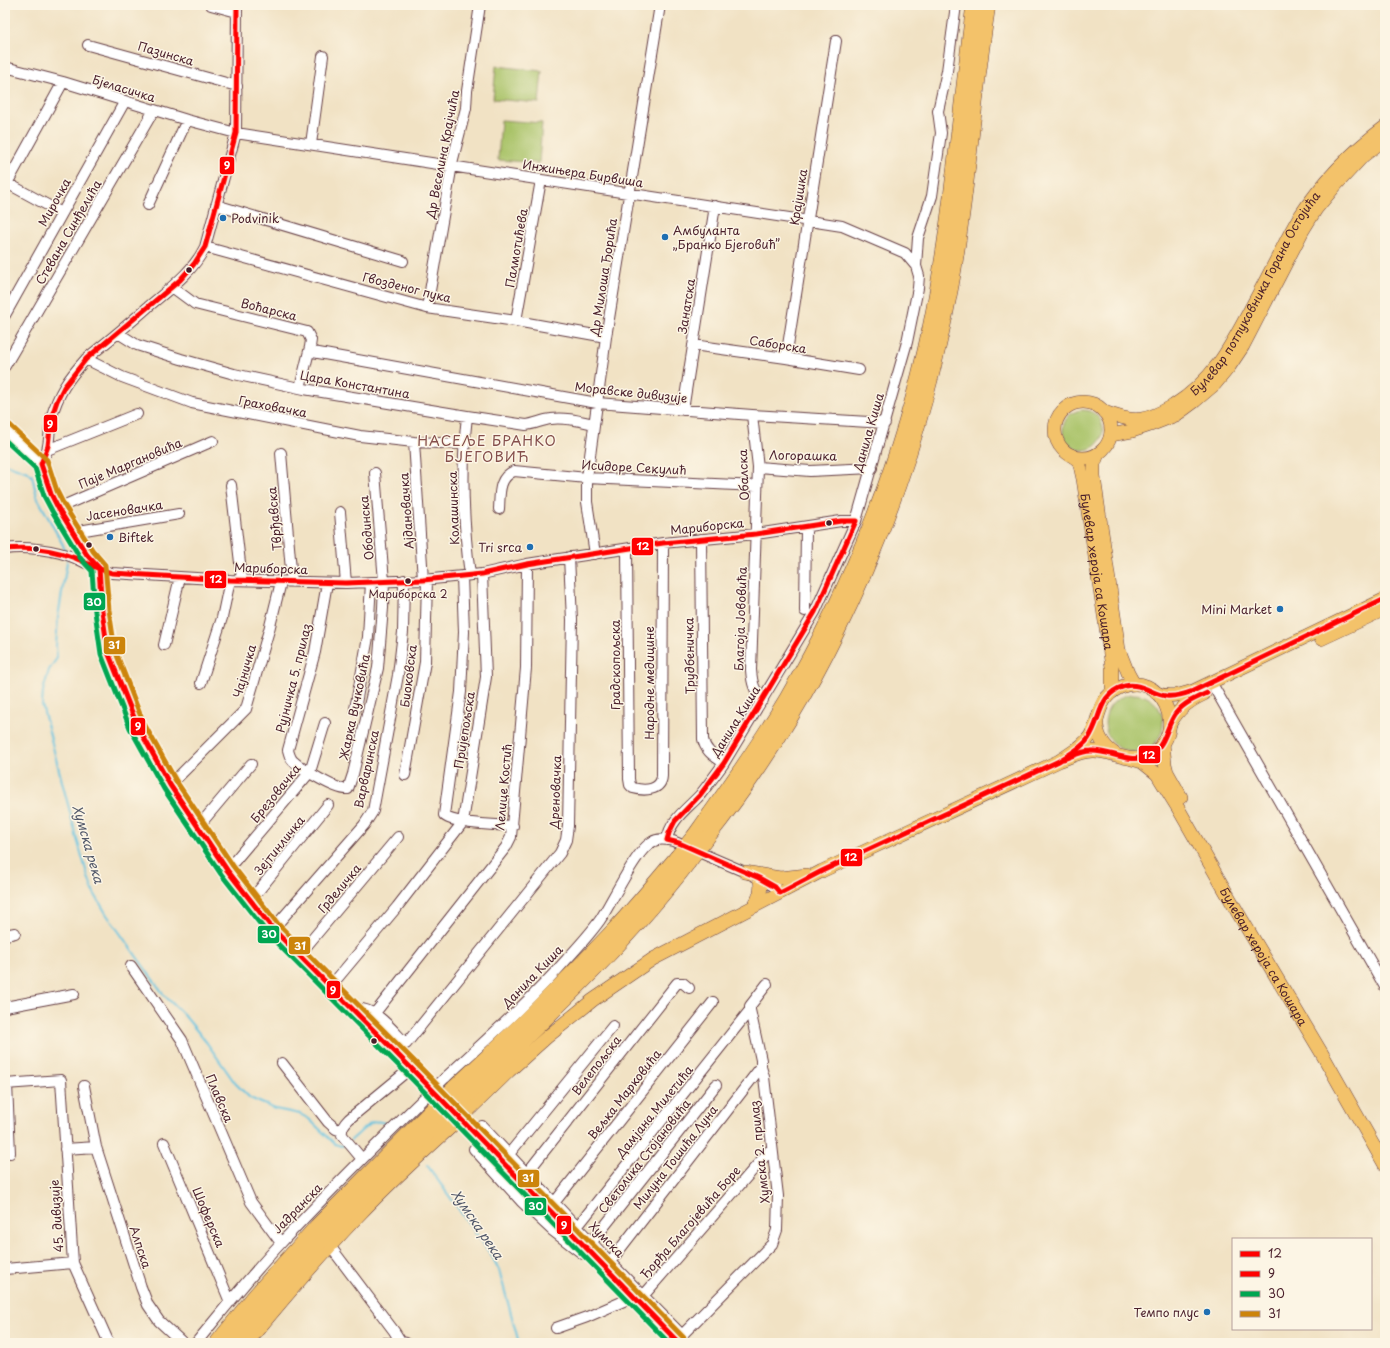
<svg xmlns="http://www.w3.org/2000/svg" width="1390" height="1348" viewBox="0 0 1390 1348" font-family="'Playpen Sans',sans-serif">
<rect width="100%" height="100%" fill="#fcf5e5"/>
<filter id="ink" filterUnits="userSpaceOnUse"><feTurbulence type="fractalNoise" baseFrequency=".025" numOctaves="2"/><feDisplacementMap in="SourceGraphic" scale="8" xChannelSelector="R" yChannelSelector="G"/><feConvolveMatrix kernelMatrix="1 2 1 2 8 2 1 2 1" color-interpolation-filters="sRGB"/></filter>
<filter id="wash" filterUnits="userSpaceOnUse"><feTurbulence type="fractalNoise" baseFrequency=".012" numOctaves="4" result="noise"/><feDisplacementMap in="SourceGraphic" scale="16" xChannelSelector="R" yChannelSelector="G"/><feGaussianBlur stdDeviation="0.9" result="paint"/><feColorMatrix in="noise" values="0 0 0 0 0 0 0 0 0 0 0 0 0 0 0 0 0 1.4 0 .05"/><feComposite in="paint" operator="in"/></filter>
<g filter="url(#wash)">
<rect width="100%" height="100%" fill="#f1e2c4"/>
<path fill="#a9c368" stroke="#7a714a" d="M496,66L542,71L539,103L493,99Z
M501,120L542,123L539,163L498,160Z
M1063 430a20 20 0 1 1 40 0a20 20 0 1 1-40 0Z
M1105 723a29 29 0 1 1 58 0a29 29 0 1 1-58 0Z"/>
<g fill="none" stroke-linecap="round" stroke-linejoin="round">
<path stroke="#62c2e0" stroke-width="2" d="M5,464L28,472L32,476L37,497L63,545L65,551
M67,559V562L58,617L56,646L57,658L49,670L43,691L42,705L77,839L88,877L94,893L107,915L164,995L184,1015L207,1043L235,1083L250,1098L275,1109L300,1114L309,1119L335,1144L341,1146L346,1144
M351,1140C362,1132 372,1115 386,1124
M427,1165L492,1256L499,1270L519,1343"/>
</g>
</g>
<g filter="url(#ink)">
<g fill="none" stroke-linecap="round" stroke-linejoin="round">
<g stroke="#633c42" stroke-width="12">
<path id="minor" d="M211,5L237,12
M88,45L237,86
M5,67L63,82L187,120L236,133L842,226L905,253L916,266
M311,144L323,56
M5,182L62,213
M5,187L63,82
M148,205L187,120
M216,205L403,261
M205,247L427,308L516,321L606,337
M172,287L195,304L307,332L311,340L310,347L300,388
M427,308L453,159L466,108L467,91L480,5
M5,315L125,101
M516,321L541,180
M118,333L137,345L181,359L234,374L304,389L467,416L526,425C535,424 542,420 551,419C565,417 580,421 594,424
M693,345L786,358L859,370
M310,347L313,352L597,403L752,415L885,423
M786,358L836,41
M86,359L122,377L192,403L360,436L414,442L464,444
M5,366L154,110
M683,410L715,206
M752,415L758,467L751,670C752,683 754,691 763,700
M467,416C461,469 463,522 470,575
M5,430L41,464
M414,442L423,580
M47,450L137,414
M281,453L292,582
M758,467L810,471L872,468
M231,485L242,580
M58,508L213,441
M499,509C500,494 498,478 514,471L587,478L757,486
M340,512L346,583
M73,532L179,514
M701,539L703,739C705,751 714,756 724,763
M5,549C25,546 56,550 75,558C87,563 99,571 112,573L230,580L346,583L423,580L482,574L527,564L663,543L756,534L841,521H856
M627,550L629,779L630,785L633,788C644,791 661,791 662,776L663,543
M595,554L587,502V478L606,337L660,5
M98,567L87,555L58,508L51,494L41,464C43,460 46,455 47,450C50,440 49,429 51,419C58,393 68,379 86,359C107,342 128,325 148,307C169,289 193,272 205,247L236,133L237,5
M99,568L102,611L108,652L137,725L170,785L227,870L273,929L439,1096
M462,576L464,632L461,692L444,815C451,824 499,825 513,826
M327,583L315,652L288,750C289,754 290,758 293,761C302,769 337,791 348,789L353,774L378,668L383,608L384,581L375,473
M805,611L806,527
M164,645L180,577
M201,683L222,618L230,580
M1215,689L1385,987
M355,709L368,637L371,582
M405,775L425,662L427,579
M170,785L246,709L269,630L281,582
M198,827L251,764
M667,840C670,820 687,809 700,795C708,785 716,774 724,763L815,612L856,521L907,342L918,288L919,276L916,266L918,238L932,196L941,133L938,111L947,71L956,5
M227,870L310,772L325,723
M251,900L328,805
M273,929L364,825L373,811L398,675L403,632L404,580
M5,935L15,933
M299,955L398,837
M131,966L182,1040L251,1202L281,1243
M330,987L397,907L463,822L486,677L482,574
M5,1007L74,994
M352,1009C375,1005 392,1030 406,1044L560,853L566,840L568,826L572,620L569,557
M375,1013L506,847L511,837L526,668L527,564
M282,1063L328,1122L336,1129L342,1131
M445,1078C486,1040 529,1002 567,959C578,947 590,934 600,920C612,902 636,850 652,842C658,838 665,839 673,841L759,878L775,887L780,893
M5,1084L61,1080L73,1263L109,1343
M7,1084L10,1153
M84,1086L96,1147L141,1287L148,1305L159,1321L183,1343
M455,1114L679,1343
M482,1126L610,1262L682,1335V1342
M164,1143L230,1302
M65,1149L96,1147
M474,1149L521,1201L553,1231L583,1254L590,1255
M509,1154L613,1026
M362,1159L342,1135C341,1128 344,1124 349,1119L411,1068
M527,1173L677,983H683L689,988
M554,1203L713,1002
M577,1227L750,1010
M592,1242L716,1085
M330,1246L394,1331L401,1342
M610,1262L761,1067
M5,1269L73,1263
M644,1295L772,1148
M556,1328L587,1317L633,1297
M682,1335L772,1244L777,1230L778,1196L764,1077L761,1067V1060L750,1010V1006L767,984
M196,1343C224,1309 251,1275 281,1243C327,1193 376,1145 424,1098
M383,1343L401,1342L406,1343"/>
</g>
<g stroke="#633c42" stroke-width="14">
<g id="major">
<circle cx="1083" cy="430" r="28"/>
<path id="s1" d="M1104,412C1117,416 1129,421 1142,419C1153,417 1164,411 1173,406C1213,381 1230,348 1251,308C1262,288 1272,268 1282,249C1287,239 1292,229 1298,219C1321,184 1351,152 1385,127"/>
<path d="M1111,435L1132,431L1153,424L1176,415L1195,401L1215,384L1229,367L1243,346L1303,230L1316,209L1335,186L1363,156L1385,139"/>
<path d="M1098,454L1094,464V477L1119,650L1128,673L1134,684"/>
<path id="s2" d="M1071,455L1079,461L1083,479L1112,667V692"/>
<path d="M1321,639L1385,609"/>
<path d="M1156,693C1169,698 1181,695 1193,691L1385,599"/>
<path d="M1097,721C1096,735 1104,747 1115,754"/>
<path d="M1170,724C1178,709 1189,701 1204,694"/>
<path d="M1163,743L1165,764L1167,772L1181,797"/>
<path id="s3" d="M1132,759L1142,762L1157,774L1178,808L1238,913L1321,1052L1385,1165"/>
<path d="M745,872L780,878L807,875"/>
<path d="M754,906C760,897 763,888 759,878"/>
<path d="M472,1107L509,1071L547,1037L593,1000L653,959L822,871L1059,761C1069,754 1083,747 1090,736C1101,719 1096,699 1119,688C1161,667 1191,733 1150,755C1131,765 1114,751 1094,751C1082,750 1070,757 1059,761"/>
<path d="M247,1343C283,1299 320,1256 359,1215C388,1184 420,1155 452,1126"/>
</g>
</g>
<g stroke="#633c42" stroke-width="16">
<path id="highway" d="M695,835C727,790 759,745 787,698C853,584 903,457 930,328C952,222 959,113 974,5
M706,839C833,681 914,484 951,286C968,193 973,98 988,5
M454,1088C509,1037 562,985 613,931C635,907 656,882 677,857
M464,1098C541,1022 622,949 688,863
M217,1343L254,1297L317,1226L434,1108
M234,1343C273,1293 316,1244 361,1199C388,1172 416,1145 443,1118"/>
</g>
<use href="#minor" stroke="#fff" stroke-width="10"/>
<use href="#major" stroke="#f3c26a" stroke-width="13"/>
<use href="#highway" stroke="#f3c26a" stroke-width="15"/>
<g stroke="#633c42" stroke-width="12" stroke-linecap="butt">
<path id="minor-bridge" d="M424,1098L445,1078"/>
</g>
<g stroke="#633c42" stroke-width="14" stroke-linecap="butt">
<path id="major-bridge" d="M452,1126L472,1107"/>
</g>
<g stroke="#633c42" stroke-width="16" stroke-linecap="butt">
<path id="highway-bridge" d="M677,857L695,835
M688,863L706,839
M434,1108L454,1088
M443,1118L464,1098"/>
</g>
<use href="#minor-bridge" stroke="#fff" stroke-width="10"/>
<use href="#major-bridge" stroke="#f3c26a" stroke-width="13"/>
<use href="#highway-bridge" stroke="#f3c26a" stroke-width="15"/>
<g stroke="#fcf5e5" stroke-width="8">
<path id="bus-1" d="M5,549C28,547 53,549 75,558C87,563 99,570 112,573L230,580L346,583L423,580L482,574L527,564L663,543L756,534L841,521H856
M1064,759C1073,756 1081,751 1091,751C1111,750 1131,766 1151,754C1166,745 1166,726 1176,713C1184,703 1196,698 1207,693
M667,840L679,843L759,878L775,887L780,893L822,871L1059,761C1069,754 1081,749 1088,739C1102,719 1097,694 1125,686C1140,682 1152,694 1166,696C1175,697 1185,694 1193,691L1385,599
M667,840L669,833L675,821L700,795L724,763L815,612L856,521"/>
</g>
<g stroke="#fcf5e5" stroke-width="8">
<path id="bus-2" d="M99,568L102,611L108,652L137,725L170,785L227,870L273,929L411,1068L679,1343
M99,568L87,555L58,508L51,494L41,464L48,446L51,419L57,401L64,387L86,359L180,280L194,264L205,247L236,133L237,5"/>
</g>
<g stroke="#fcf5e5" stroke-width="8">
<path id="bus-3" d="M5,440L35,468L44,496L52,511L81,559L92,571L95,612L101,654L130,728L164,789L221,874L268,934L406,1073L669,1343"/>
</g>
<g stroke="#fcf5e5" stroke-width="8">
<path id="bus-4" d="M10,425L47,460L57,491L64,505L93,551L105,565L109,610L115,650L143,722L176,781L233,866L278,924L416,1063L684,1338"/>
</g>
<use href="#bus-1" stroke="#f00" stroke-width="5"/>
<use href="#bus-2" stroke="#f00" stroke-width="5"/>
<use href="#bus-3" stroke="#00a651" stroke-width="5"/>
<use href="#bus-4" stroke="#cc840b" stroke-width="5"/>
</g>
</g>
<g fill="#1f6fb2" stroke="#fcf5e5" stroke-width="1.5">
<circle cx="223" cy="218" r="4"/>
<circle cx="665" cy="237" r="4"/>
<circle cx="110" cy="537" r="4"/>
<circle cx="530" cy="547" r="4"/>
<circle cx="1280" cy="609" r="4"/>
<circle cx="1207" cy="1312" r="4"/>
</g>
<g fill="#4a1f2b" stroke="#fcf5e5" stroke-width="1.5">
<circle cx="189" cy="270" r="3.5"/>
<circle cx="829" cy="523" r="3.5"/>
<circle cx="89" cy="545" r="3.5"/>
<circle cx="36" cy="549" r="3.5"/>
<circle cx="408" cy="581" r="3.5"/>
<circle cx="374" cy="1041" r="3.5"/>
</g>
<g text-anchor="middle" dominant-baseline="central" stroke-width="3" stroke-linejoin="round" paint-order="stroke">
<g font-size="11" fill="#4a1f2b" stroke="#fcf5e5">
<text x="408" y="593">Мариборска 2</text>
</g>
<g font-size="12" fill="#4a1f2b" stroke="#fcf5e5">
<text transform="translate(166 53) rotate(16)">Пазинска</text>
<text transform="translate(124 88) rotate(17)">Бјеласичка</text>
<text transform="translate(442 154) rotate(-79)">Др Веселина Крајчића</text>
<text transform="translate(583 173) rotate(9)">Инжињера Бирвиша</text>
<text transform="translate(798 197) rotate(-81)">Крајишка</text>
<text transform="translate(54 202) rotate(-61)">Мирочка</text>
<text transform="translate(68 232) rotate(-60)">Стевана Синђелића</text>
<text transform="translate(516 248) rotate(-80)">Палмотићева</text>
<text transform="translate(603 277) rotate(-81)">Др Милоша Ђорића</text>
<text transform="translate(407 287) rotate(14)">Гвозденог пука</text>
<text stroke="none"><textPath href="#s1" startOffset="214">Булевар потпуковника Горана Остојића</textPath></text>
<text transform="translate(686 306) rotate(-81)">Занатска</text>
<text transform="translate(269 309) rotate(14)">Воћарска</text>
<text transform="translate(778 344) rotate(9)">Саборска</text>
<text transform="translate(355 384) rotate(10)">Цара Константина</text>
<text transform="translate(631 392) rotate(6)">Моравске дивизије</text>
<text transform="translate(273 406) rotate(11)">Граховачка</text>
<text transform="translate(868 432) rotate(-74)">Данила Киша</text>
<text transform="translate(803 455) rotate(1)">Логорашка</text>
<text transform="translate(130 463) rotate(-23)">Паје Маргановића</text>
<text transform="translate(634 467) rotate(3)">Исидоре Секулић</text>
<text transform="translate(743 475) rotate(-92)">Обалска</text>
<text transform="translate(453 508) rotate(-92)">Колашинска</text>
<text transform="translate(124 510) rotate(-9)">Јасеновачка</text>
<text transform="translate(406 511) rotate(-94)">Ајдановачка</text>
<text transform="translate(274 519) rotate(-95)">Тврђавска</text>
<text transform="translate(707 526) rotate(-6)">Мариборска</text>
<text transform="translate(366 528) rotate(-95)">Ободинска</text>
<text transform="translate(271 568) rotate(2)">Мариборска</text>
<text stroke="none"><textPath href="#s2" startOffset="122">Булевар хероја са Кошара</textPath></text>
<text transform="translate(740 619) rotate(-88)">Благоја Јововића</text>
<text transform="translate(689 656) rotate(-91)">Трудбеничка</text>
<text transform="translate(615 665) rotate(-90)">Градскопољска</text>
<text transform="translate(244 671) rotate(-74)">Чајничка</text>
<text transform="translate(408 676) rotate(-83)">Биоковска</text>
<text transform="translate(293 678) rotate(-76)">Рујничка 5. прилаз</text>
<text transform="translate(649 683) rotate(-90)">Народне медицине</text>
<text transform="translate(354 707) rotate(-78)">Жарка Вучковића</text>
<text transform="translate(735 721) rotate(-58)">Данила Киша</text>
<text transform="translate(464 730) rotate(-81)">Пријепољска</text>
<text transform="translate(366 769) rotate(-78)">Варваринска</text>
<text transform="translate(503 787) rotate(-85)">Лелице Костић</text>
<text transform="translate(555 792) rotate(-88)">Дреновачка</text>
<text transform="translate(275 793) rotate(-51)">Брезовачка</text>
<text transform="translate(279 845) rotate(-51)">Зејтинличка</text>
<text transform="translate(339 888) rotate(-50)">Грделичка</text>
<text stroke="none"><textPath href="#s3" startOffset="241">Булевар хероја са Кошара</textPath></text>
<text transform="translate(532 976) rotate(-46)">Данила Киша</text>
<text transform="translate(596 1065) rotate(-52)">Велепољска</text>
<text transform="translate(624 1094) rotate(-52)">Вељка Марковића</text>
<text transform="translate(220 1098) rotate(67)">Плавска</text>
<text transform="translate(654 1111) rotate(-51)">Дамјана Милетића</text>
<text transform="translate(759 1152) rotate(-96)">Хумска 2. прилаз</text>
<text transform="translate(644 1156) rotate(-52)">Светолика Стојановића</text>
<text transform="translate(675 1157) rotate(-52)">Милуна Тошића Луна</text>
<text transform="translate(297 1208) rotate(-46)">Јадранска</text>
<text transform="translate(56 1216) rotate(-94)">45. дивизије</text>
<text transform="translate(209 1217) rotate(67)">Шоферска</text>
<text transform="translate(690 1222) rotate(-49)">Ђорђа Благојевића Боре</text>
<text transform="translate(607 1239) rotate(46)">Хумска</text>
<text transform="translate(141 1247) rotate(72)">Алпска</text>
</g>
<g font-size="12" fill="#4a1f2b" stroke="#fcf5e5" text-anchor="start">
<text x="231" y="218">Podvinik</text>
<text x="673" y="230">Амбуланта<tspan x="673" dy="14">„Бранко Бјеговић”</tspan></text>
<text x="118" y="537">Biftek</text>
<text x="522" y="547" text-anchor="end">Tri srca</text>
<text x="1272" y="609" text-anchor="end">Mini Market</text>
<text x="1199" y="1312" text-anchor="end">Темпо плус</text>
</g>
<g font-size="13" font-style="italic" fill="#52586a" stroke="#fcf5e5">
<text transform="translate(89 844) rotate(74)">Хумска река</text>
<text transform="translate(478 1224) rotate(56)">Хумска река</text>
</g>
<g font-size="14" letter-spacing="1" fill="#854f4c" stroke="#fcf5e5">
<text x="487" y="440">НАСЕЉЕ БРАНКО<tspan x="487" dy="16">БЈЕГОВИЋ</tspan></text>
</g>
</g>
<g stroke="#fcf5e5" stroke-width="1.5">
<rect x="219" y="156" width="16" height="19" rx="4" fill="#f00"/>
<rect x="43" y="414" width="15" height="19" rx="4" fill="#f00"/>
<rect x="631" y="537" width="23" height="19" rx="4" fill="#f00"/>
<rect x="204" y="570" width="23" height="19" rx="4" fill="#f00"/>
<rect x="83" y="592" width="23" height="19" rx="4" fill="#00a651"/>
<rect x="103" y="636" width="23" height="19" rx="4" fill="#cc840b"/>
<rect x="130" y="717" width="16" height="19" rx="4" fill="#f00"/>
<rect x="1138" y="745" width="23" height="19" rx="4" fill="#f00"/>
<rect x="840" y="848" width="23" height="19" rx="4" fill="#f00"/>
<rect x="257" y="925" width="23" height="19" rx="4" fill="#00a651"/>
<rect x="288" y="936" width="23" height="19" rx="4" fill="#cc840b"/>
<rect x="326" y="980" width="15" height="19" rx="4" fill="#f00"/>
<rect x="517" y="1169" width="23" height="19" rx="4" fill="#cc840b"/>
<rect x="524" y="1197" width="23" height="19" rx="4" fill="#00a651"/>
<rect x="556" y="1215" width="16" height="20" rx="4" fill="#f00"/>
</g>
<g font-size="11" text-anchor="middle" font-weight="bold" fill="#fff">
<text x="227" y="169">9</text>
<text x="50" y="428">9</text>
<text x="643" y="550">12</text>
<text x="216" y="583">12</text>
<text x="94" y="606">30</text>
<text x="114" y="649">31</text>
<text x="138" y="730">9</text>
<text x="1149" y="759">12</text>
<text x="851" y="861">12</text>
<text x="269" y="938">30</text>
<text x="300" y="950">31</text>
<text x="333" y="994">9</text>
<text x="528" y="1182">31</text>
<text x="536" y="1210">30</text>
<text x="564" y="1229">9</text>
</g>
<rect width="1390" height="1348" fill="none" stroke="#fcf5e5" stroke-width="20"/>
<rect x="1232" y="1238" width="140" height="92" fill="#fcf5e5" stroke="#b59f9b"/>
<rect x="1240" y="1251" width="20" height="6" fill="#ff0000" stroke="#b59f9b"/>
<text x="1268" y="1258" font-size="12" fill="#4a1f2b">12</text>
<rect x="1240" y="1271" width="20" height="6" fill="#ff0000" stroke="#b59f9b"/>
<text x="1268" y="1278" font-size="12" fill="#4a1f2b">9</text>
<rect x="1240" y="1291" width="20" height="6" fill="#00a651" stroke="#b59f9b"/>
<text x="1268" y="1298" font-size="12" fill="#4a1f2b">30</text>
<rect x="1240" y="1311" width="20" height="6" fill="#cc840b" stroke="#b59f9b"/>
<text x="1268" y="1318" font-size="12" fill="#4a1f2b">31</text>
</svg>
